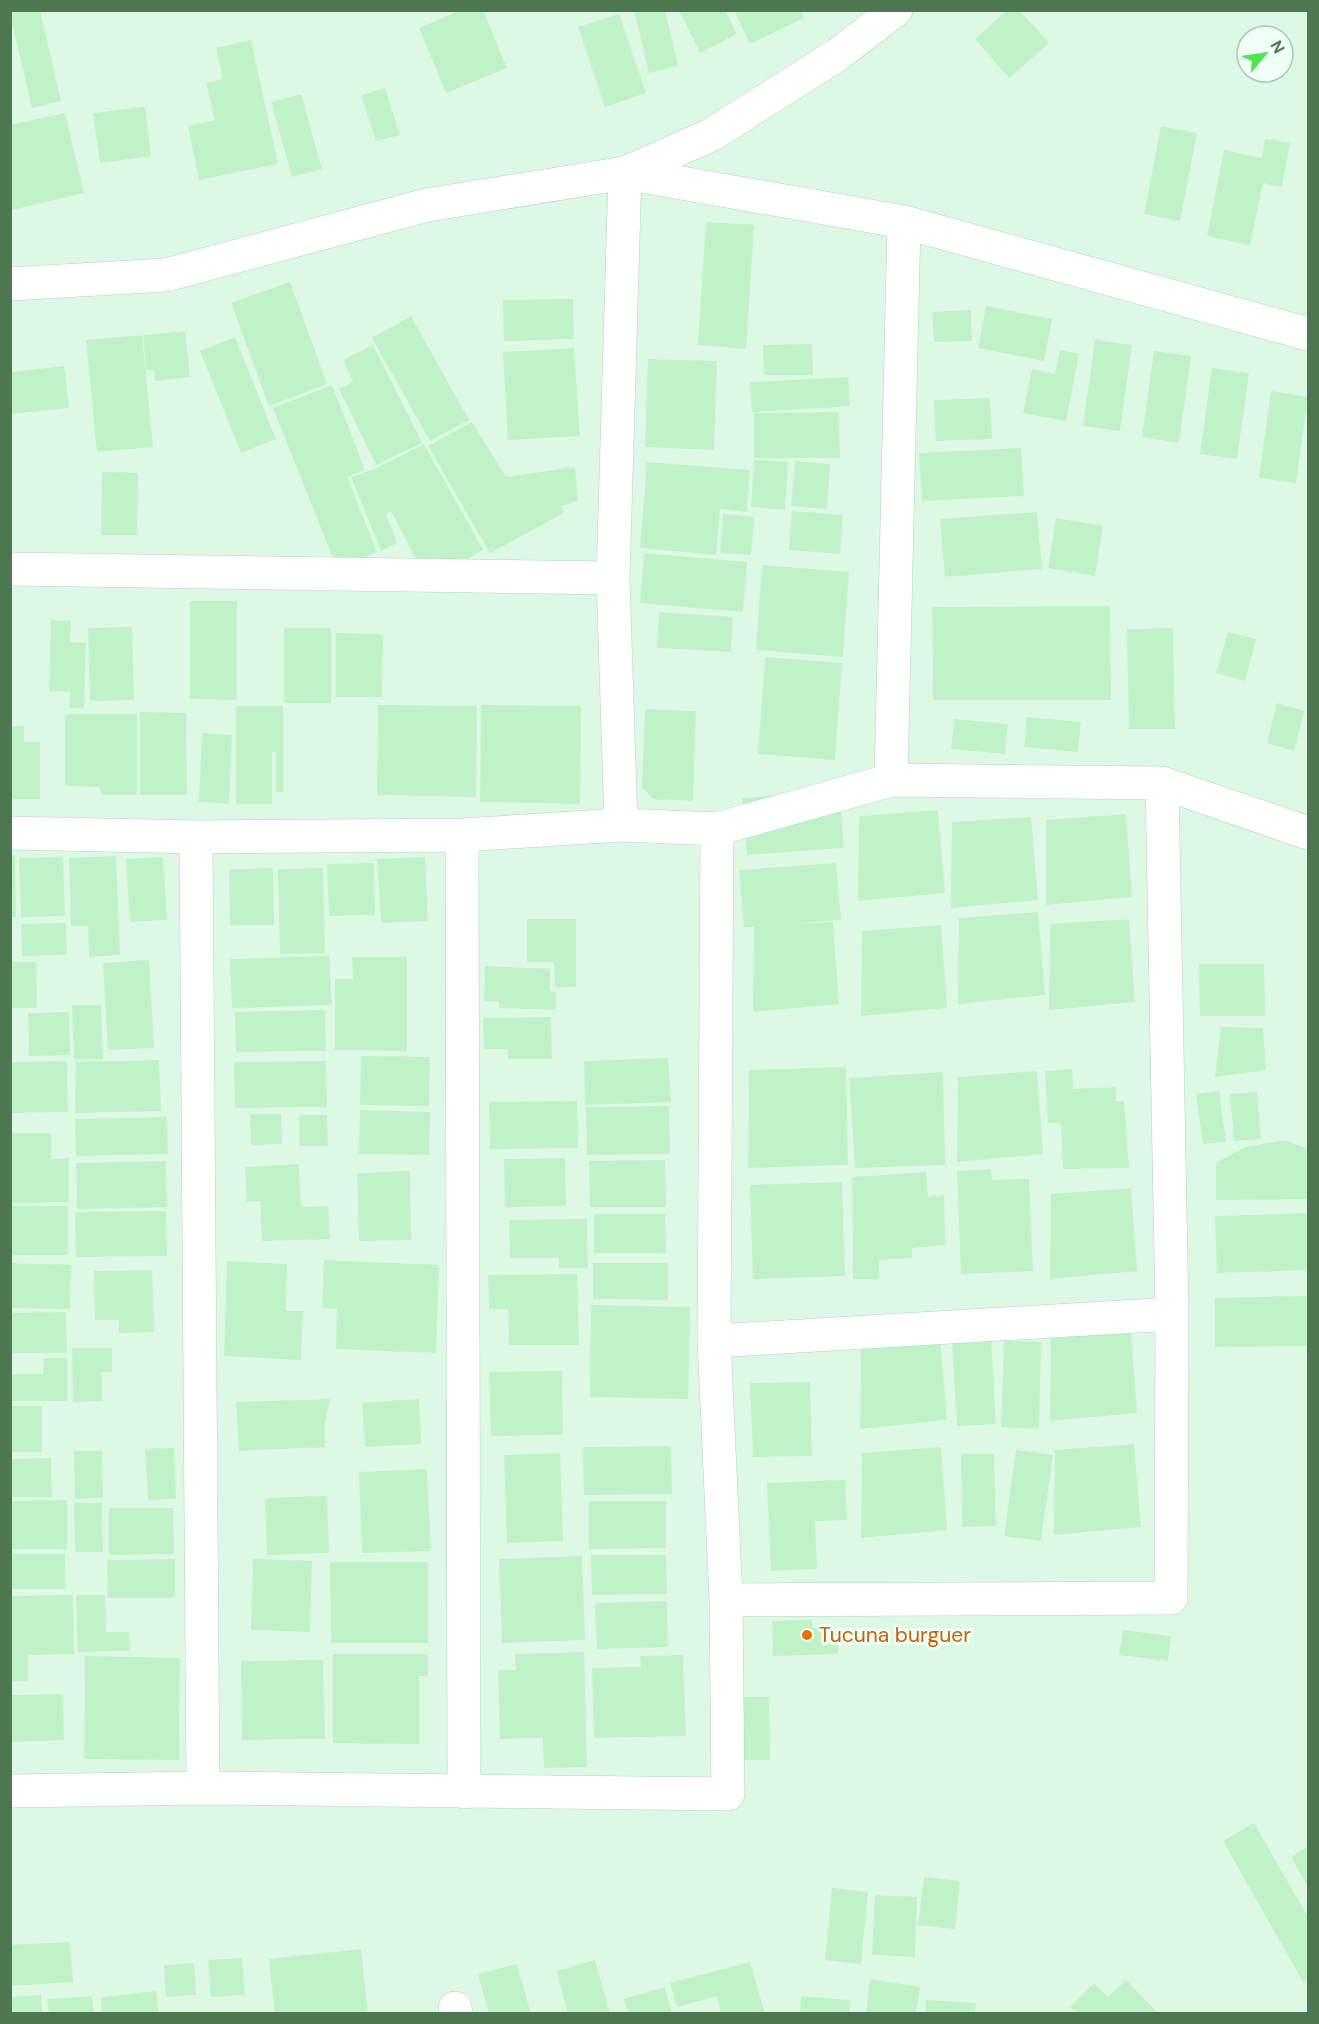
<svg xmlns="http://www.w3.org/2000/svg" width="1319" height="2024" viewBox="0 0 1319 2024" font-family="'DM Sans',sans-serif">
<rect width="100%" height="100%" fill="#e9fcf0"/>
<path fill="#ddf9e6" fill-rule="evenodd" d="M11,11H1308V2013L11,2014ZM1247,36H1283V72H1247Z"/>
<path fill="#c0f2c9" d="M17,10H40L61,101L32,108L10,14V12Z
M461,10H483L507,68L446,93L419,28Z
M634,10H665L678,66L649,73Z
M679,10H725L737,34L700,53Z
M734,10H800L804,18L750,44Z
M1007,10H1019L1049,43L1009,78L975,39Z
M619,14L646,93L605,107L578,27Z
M251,40L278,164L199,180L188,126L215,120L206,83L223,79L216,48Z
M385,88L400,135L376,141L361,95Z
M301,94L322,169L292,177L271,102Z
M145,107L151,156L100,163L93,113Z
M65,113L84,193L12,210L10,125Z
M1161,126L1197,133L1180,221L1144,214Z
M1265,139L1290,143L1282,187L1263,183L1250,245L1207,236L1224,150L1262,158Z
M706,222L754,225L746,349L698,345Z
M290,282L327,384L269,406L231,303Z
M573,299L574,339L504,341L503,300Z
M986,306L1052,319L1044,361L978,348Z
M971,310L972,341L934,342L932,312Z
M411,316L469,420L430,441L372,338Z
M185,331L190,377L155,381L154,370H146L143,335Z
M142,335L153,447L97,452L86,340Z
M235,337L276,439L241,453L200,351Z
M1095,340L1132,345L1120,431L1083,426Z
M812,344L813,375H764L763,345Z
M373,345L422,443L376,465L339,389L353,382L343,360Z
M574,348L580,436L508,440L503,352Z
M1060,350L1079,354L1066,421L1023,413L1032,369L1055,374Z
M1154,351L1191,356L1179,443L1142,437Z
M648,359L717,361L714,450L645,447Z
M64,366L69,408L10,414V372Z
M1212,368L1249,373L1237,459L1200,454Z
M848,377L850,406L752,412L750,382Z
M332,385L365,470L347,477L377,552L337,568L273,408Z
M1271,391L1308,397L1296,483L1259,478Z
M990,398L992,439L936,441L934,400Z
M839,412L840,458H754V413Z
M472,422L506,477L575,467L578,501L561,506L564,513L490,553L428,446Z
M424,444L483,550L469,558V562L424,574L391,511L386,514L397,543L381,551L351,477L375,469Z
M1021,448L1024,496L922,501L919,453Z
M754,460L788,462L785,510L751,507Z
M795,461L830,464L827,509L791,506Z
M647,462L750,470L747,512L720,509L716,555L640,548Z
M102,472L138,473L137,535H101Z
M792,511L843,515L840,554L789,550Z
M1037,512L1042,569L945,577L940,519Z
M723,514L754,517L751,555L720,553Z
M1056,518L1103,526L1095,576L1048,568Z
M644,553L747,562L743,612L640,603Z
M762,565L849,572L843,657L756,650Z
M190,601H237V700L190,699Z
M1110,606L1111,700H933L932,607Z
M659,612L733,617L731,652L657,648Z
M51,620L71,621L70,642L86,643L84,708H69L70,692L49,691Z
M132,627L134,700L90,701L88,628Z
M284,628H331V703H284Z
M1173,628L1175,729H1129L1127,629Z
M1228,632L1256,639L1245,681L1216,673Z
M336,633L383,634L382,697H336Z
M765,657L842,663L835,760L758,754Z
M1277,703L1304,711L1294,751L1267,743Z
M378,705L477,706L476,797L377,795Z
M481,705L581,706L580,804L480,802Z
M236,706H283V792H276V752H272V804H236Z
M645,709L696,711L693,801L653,799L642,787Z
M140,712L186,713L187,795H140Z
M65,714H137V795H102L99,787L65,786Z
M1027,717L1081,722L1078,752L1024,747Z
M954,719L1008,724L1005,754L951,749Z
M10,726H24V742H40V799H10Z
M202,733L232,735L229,804L199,802Z
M839,791L844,848L747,855L742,798Z
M938,810L945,893L858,901L859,816Z
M1126,814L1132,897L1046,905V820Z
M1031,817L1038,900L951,908L952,822Z
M10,855H15L16,917H10Z
M116,856L120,955L89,957L88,926H71L69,858Z
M63,857L65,916L21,917L19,858Z
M163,857L167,920L130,922L126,859Z
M425,857L428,921L381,923L377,859Z
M374,863L375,915L329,916L327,864Z
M836,863L841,920L791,924L833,922L839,1004L753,1012L754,927H744L739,870Z
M273,868L274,925H230L229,869Z
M323,868L325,953L280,954L278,869Z
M1038,912L1045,995L958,1004L959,918Z
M527,919H576V987L555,988L554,962H527Z
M1129,919L1135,1002L1049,1010L1050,924Z
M66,923L67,955L22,956L21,924Z
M941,925L947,1008L861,1016L862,931Z
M329,956L332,1005L232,1008L230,959Z
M352,957H407V1051L335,1050V979H353Z
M149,960L154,1048L108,1050L103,963Z
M10,962H36L37,1008H10Z
M1199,964H1264L1265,1016H1200Z
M485,966L550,969V991L556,992V1010L499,1008V1002L484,1001Z
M72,1005H101L103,1059H74Z
M325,1010L326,1051L236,1052L235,1012Z
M69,1012L70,1055L29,1056L28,1013Z
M551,1017L552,1059H508V1049H484L483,1018Z
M1221,1027L1263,1028L1266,1070L1215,1077Z
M361,1056L430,1057L429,1106L360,1105Z
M668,1058L671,1102L585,1105L584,1061Z
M159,1060L161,1111L75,1113L76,1062Z
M67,1061L68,1112L10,1113V1062Z
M326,1061L327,1107L235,1108L234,1062Z
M846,1067L848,1165L748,1168L749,1070Z
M1072,1069L1073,1089L1116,1087V1101H1124L1129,1168L1063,1169L1061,1123H1048L1045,1071Z
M1037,1071L1043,1154L957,1162L958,1077Z
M943,1072L945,1165L855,1168L849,1078Z
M1219,1091L1226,1142L1203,1144L1196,1094Z
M1257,1092L1261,1139L1234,1141L1230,1094Z
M577,1101L578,1148L490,1149L489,1102Z
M669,1106L670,1154L587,1155L586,1107Z
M360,1110L430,1112L429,1155L359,1154Z
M250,1114H281L282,1144L251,1145Z
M299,1115H327L328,1146H299Z
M167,1117L168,1154L76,1156L75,1119Z
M10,1133H51V1159L69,1158V1202L10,1203Z
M1286,1140L1308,1149V1199L1216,1200V1163L1245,1147Z
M565,1158L566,1206L505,1207L504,1159Z
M665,1160L666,1207H590L589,1161Z
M166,1161L167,1207L77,1209L76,1163Z
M299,1164L301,1207L328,1206L330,1239L262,1241L260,1201L247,1202L245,1167Z
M991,1169L992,1180L1029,1179L1033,1271L961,1274L957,1171Z
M410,1171L411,1240L359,1241L357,1173Z
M926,1172L928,1197L944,1195L945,1245L912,1248V1258L879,1260V1279H853L852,1177Z
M842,1182L845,1276L753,1279L750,1185Z
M1131,1188L1137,1271L1050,1279L1051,1194Z
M10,1206H68V1255H10Z
M166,1211L167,1256L76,1257L75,1212Z
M1308,1213V1270L1217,1273L1215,1216Z
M594,1214H665L666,1253H594Z
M587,1219L588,1268H559V1258H510L509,1220Z
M324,1260L439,1265L436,1353L336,1349L337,1309L322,1308Z
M227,1261L287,1264L286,1311H303L301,1360L224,1356Z
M10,1263L71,1265L70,1309L10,1308Z
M593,1263H668V1300L593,1299Z
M152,1270L154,1332L119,1333V1320H95L94,1271Z
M577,1274L579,1345H509L508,1309H489L488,1275Z
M1308,1296V1346L1215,1347V1298Z
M591,1305L690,1307L688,1399L590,1397Z
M66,1312L67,1353H10V1313Z
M1131,1330L1137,1413L1050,1421L1051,1336Z
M940,1338L947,1420L860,1429L861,1343Z
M991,1338L996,1424L957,1426L952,1340Z
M1004,1341L1041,1342L1039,1429L1001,1427Z
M72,1348H112V1372H102V1401L73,1402Z
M44,1358H67V1401H10V1374H43Z
M562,1371L563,1435L491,1436L489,1372Z
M810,1382L812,1456L753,1457L750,1383Z
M330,1399L325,1423V1447L239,1451L236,1402Z
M419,1399L421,1444L365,1447L362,1403Z
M10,1406H42V1452H10Z
M1134,1444L1141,1527L1054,1535L1055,1450Z
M671,1446L672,1494L584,1495L583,1447Z
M941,1447L947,1530L861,1538L862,1453Z
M174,1448L176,1499L148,1500L145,1449Z
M1016,1450L1053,1455L1041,1541L1004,1536Z
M74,1451H102L103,1498L75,1499Z
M560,1453L563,1541L507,1543L504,1455Z
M961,1454H994L996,1526L962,1527Z
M51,1458L52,1497H10V1459Z
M427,1469L431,1551L362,1553L359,1472Z
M845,1480L847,1520L815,1521L817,1569L771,1571L767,1483Z
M327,1496L329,1553L267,1555L265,1498Z
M67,1500V1549H10V1501Z
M589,1501H666V1548L589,1549Z
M74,1503H102L103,1552H75Z
M109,1508H173L174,1554L109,1555Z
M10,1554H65V1589H10Z
M591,1555H666L667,1594L592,1595Z
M582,1556L585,1640L502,1643L499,1559Z
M175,1559V1598H108L107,1560Z
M253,1559L312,1561L310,1632L251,1630Z
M330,1562H428V1643H331Z
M73,1595L74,1654L28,1655V1681L10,1682V1596Z
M76,1595H105L106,1632H129L130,1651L78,1652Z
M667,1601L668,1647L597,1649L595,1603Z
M812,1620L813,1628H837L838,1654L773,1656L772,1621Z
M1123,1630L1171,1636L1168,1661L1119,1655Z
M584,1652L587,1767L544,1768L543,1738L500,1739L498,1670H516L515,1654Z
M333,1654H428V1676H419V1744L333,1743Z
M683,1655L686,1736L594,1738L592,1668L641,1667L640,1656Z
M85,1656L180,1658L179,1760L84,1759Z
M323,1660L325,1739L242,1740L241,1661Z
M63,1694L64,1740L10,1742V1695Z
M743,1697H769L770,1760H743Z
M1254,1823L1308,1917V1979L1303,1982L1223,1841Z
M1308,1846V1887L1291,1857Z
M924,1877L960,1881L955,1929L918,1925Z
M832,1888L868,1892L861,1964L825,1960Z
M875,1895L917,1897L915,1957L872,1955Z
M70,1942L73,1982L10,1986V1945Z
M361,1949L368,2014H275L269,1959Z
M242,1958L245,1995L211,1997L208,1960Z
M595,1960L610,2014H568L557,1971Z
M750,1962L765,2014H721L717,1996L677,2007L670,1983Z
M194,1963L196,1995L166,1997L164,1965Z
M517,1964L531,2014H489L478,1974Z
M870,1979L920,1987L916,2014H866Z
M1126,1980L1159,2014H1077L1070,2007L1094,1983L1108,1997Z
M665,1987L672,2014H628L624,1999Z
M156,1991L159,2014H102L101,1997Z
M41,1995L42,2014H10V1997Z
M92,1996L94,2014H49L47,1999Z
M801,1996L850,2000L849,2014H800Z
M926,2000L976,2003L975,2014H925Z"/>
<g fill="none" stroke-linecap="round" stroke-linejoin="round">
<g stroke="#b3d4ba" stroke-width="34">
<path id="minor" d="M10,284L166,275L427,205L625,173L711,135L837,55L896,10
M10,569L613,578
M891,780L904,222
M621,825L613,578L625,173L904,222L1308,334
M10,833L196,837L462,835L621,825L717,829L891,780L1162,783L1308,833
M462,835L464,1792
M196,837L203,1788
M714,1341L1172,1314
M726,1600L1171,1598L1172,1314L1162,783
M10,1791L203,1788L728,1794L726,1600L714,1341L717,829
M455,2008L456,2014"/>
</g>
<use href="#minor" stroke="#fff" stroke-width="33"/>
</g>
<circle fill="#e8710a" stroke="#effff5" stroke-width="2" cx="807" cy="1635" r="6"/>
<g text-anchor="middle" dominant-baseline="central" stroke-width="6" stroke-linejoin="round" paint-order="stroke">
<g font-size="21" fill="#c56008" stroke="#effff5" text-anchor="start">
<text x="819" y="1635">Tucuna burguer</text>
</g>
</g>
<rect width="1319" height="2024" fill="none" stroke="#4c7751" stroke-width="24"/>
<g transform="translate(1265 54) rotate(61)"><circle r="28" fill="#effff5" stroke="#aec9b3" stroke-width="1.5"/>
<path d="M0-4.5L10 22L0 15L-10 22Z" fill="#4fe54f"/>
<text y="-9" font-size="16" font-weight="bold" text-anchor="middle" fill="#4c7751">N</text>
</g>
</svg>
